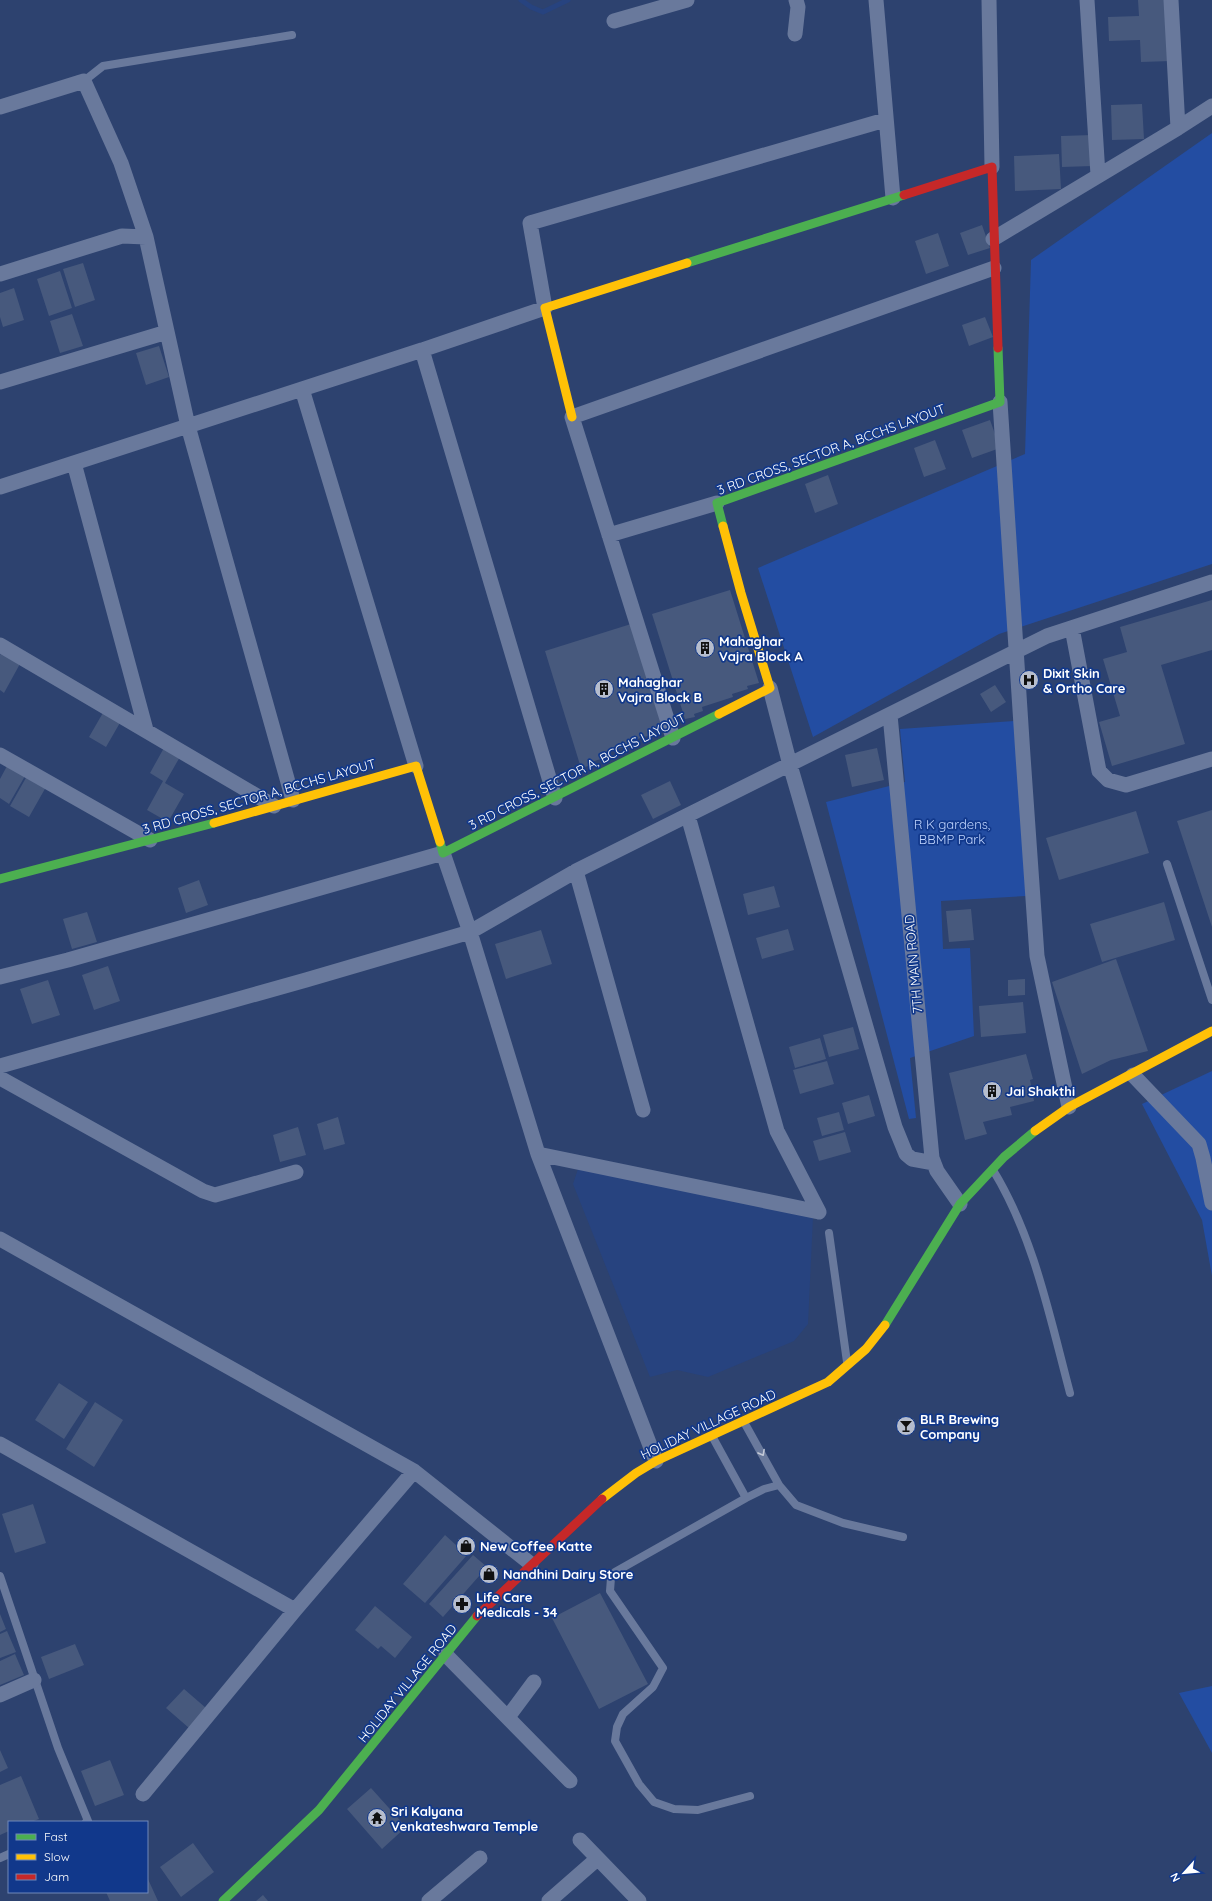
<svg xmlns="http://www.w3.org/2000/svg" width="1212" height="1901" viewBox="0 0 1212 1901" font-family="Quicksand,sans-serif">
<rect width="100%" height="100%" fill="#2d426f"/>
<path fill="#234da2" d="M1212,133V564L999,634L813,737L758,568L1025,454L1031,260Z
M1014,721L1026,896L941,901L943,949L970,948L974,1036L910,1058L916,1118L909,1119L826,802L905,782L900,729Z
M1212,1071V1276L1202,1220L1142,1104Z
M1212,1686V1753L1179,1693Z"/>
<path fill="#27437f" d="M579,1166L813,1217L808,1324L794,1341L708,1377L677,1370L650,1377L573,1184Z"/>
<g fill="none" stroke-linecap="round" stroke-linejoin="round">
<path stroke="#27437f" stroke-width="5" d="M521,0L531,7L543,12L568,0"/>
</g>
<path fill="#47597d" d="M1138,0H1168L1171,61L1141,62L1140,40L1109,41L1108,17L1139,16Z
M1142,104L1144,139L1112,140L1111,105Z
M1092,135L1093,166L1062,167L1061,136Z
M1059,154L1061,189L1015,191L1014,156Z
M982,225L990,248L968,255L960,233Z
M938,233L949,266L926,274L915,241Z
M83,263L95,300L75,307L63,269Z
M60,271L72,308L49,316L37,279Z
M14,288L24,320L3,327L0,317V293Z
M72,314L83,346L60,353L50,321Z
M985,317L993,337L969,346L962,325Z
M159,346L169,377L146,385L136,353Z
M990,420L1000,448L972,458L962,430Z
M935,440L946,469L924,477L914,448Z
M828,475L838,504L815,513L805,484Z
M730,590L759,683L747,686L748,689L732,694L733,697L702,707L703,711L694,714L695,717L685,719L652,614Z
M1212,600V650L1161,665L1185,744L1112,766L1099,722L1120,716L1103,659L1127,652L1120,627Z
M631,624L663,727L650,731L651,735L634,740L635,744L600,754L601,759L591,762L592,765L581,768L545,651Z
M2,651L21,662L4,693L0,690V655Z
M995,685L1006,702L991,712L980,694Z
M104,711L121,721L106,747L89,737Z
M165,746L181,755L165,783L184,794L168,822L147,810L163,781L150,773Z
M877,748L884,780L852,787L845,755Z
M7,766L25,776L9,804L0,798V779Z
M27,776L46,787L29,817L10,806Z
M670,781L681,805L653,819L641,795Z
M1212,810V927L1177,821Z
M1136,811L1149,853L1059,880L1046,838Z
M199,880L208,905L186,913L178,888Z
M774,886L780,907L748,915L743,894Z
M1164,902L1175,940L1102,962L1090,924Z
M971,909L974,940L949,942L946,911Z
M87,912L97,942L72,949L63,919Z
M788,929L794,950L762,959L756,938Z
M541,930L552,964L506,979L495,944Z
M1116,959L1148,1051L1111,1060L1082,1074L1052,982Z
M108,966L120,1001L94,1010L82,975Z
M1025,979V995L1008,996V980Z
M48,980L60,1015L32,1024L20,989Z
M1023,1002L1026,1033L981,1037L979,1006Z
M853,1027L859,1049L829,1057L823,1035Z
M820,1038L826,1059L795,1068L789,1047Z
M1026,1054L1033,1079L1030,1080L1034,1101L1010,1107L1012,1115L983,1122L987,1134L965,1140L949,1073Z
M827,1061L834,1084L800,1094L793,1070Z
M869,1095L875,1116L848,1124L842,1103Z
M839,1112L844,1130L822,1136L817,1118Z
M338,1117L345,1144L324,1150L317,1124Z
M298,1127L306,1155L280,1162L273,1135Z
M845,1132L851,1152L819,1161L813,1141Z
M59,1383L88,1402L64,1439L35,1420Z
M95,1402L123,1420L94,1467L66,1449Z
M33,1504L46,1543L15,1553L2,1514Z
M445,1535L467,1555L425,1603L403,1584Z
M473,1555L487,1567L443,1617L429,1604Z
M600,1593L648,1684L599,1709L552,1618Z
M375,1606L412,1637L395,1658L381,1646L378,1649L355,1630Z
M0,1614L6,1629L0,1632Z
M7,1631L16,1652L0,1658V1634Z
M75,1644L84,1665L49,1679L41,1657Z
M15,1654L24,1675L0,1685V1661Z
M184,1689L206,1708L189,1728L166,1708Z
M0,1750L8,1768L0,1772Z
M110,1760L124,1795L95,1806L81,1771Z
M21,1776L39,1819L31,1822H9V1831L0,1835V1785Z
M371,1788L406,1827L382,1849L347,1809Z
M193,1843L214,1872L181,1897L160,1867Z
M147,1877L158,1901H110L106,1892H147Z
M263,1895L268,1901H256Z"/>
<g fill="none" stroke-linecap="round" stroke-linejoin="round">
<path stroke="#69799c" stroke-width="8" d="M84,81L103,66L292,35
M1167,864L1212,1000
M993,1170C1034,1237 1050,1318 1070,1393
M829,1233L847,1362
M744,1422L779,1485
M712,1436L746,1498
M0,1576L58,1748L88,1821L86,1822
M750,1796L698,1810L674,1809L654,1802L639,1784L615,1741L617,1727L623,1714L653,1687L663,1668L610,1591L611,1578L615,1572L746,1498L764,1489L779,1485L796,1505L843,1523L903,1537
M0,1858L9,1854"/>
<path stroke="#69799c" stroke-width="15" d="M876,0L893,198
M989,0L992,167
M1087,0L1098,175
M614,21L687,0
M795,34L798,7L796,0
M0,107L84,81L121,163L146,237
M1178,128L1212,106
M993,239L1178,128L1171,0
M0,274L122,236L146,237L188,426L293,800
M0,382L167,332
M302,389L416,766
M1000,402L1023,756L1037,956L1069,1107
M74,463L146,730
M0,487L422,350
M609,535L717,503
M1072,628L1099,771L1108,780L1126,785L1212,759
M0,645L274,806
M770,688L790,765L895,1127L906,1154L912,1159L934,1163
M890,715L932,1158L937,1171L960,1204
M673,738L572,417L994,268
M0,755L150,840
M555,798L422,350L545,308L530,223L885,120
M688,816L777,1131L819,1212
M576,871L643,1110
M0,977L68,960L443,853L470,932L306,980L0,1066
M1133,1075L1199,1144L1203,1158L1212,1203
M0,1078L203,1191L215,1195L296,1172
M538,1154L819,1212
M0,1239L414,1471L531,1564
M0,1444L295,1610
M656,1461L538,1154L470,932L576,871L1047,636L1212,582
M446,1655L570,1781
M0,1695L34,1680
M508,1717L534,1682
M143,1794L295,1610L414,1471
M580,1840L639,1901
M429,1901L480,1858
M549,1901L597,1859"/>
<path stroke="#4caf50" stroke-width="9" d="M687,263L904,195
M723,526L717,503L1000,402L998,348
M440,842L443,853L719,714
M0,879L214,823
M885,1325L960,1204L1004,1157L1035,1131
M223,1901L319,1810L477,1616"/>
<path stroke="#ffc107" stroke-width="9" d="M572,417L545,308L687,263
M719,714L770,688L741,593L723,526
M214,823L416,766L440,842
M1035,1131L1069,1107L1212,1031
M602,1499L636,1473L656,1461L828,1382L866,1349L885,1325"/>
<path stroke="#c62828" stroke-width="9" d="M904,195L992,167L998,348
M477,1616L602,1499"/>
</g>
<defs><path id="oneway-chevron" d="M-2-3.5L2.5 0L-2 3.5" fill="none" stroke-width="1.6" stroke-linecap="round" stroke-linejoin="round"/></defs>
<use stroke="#c3c9d7" href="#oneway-chevron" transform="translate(762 1453) rotate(61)"/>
<defs>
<g id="building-disc" transform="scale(1)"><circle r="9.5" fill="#b6bdcd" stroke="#11388b"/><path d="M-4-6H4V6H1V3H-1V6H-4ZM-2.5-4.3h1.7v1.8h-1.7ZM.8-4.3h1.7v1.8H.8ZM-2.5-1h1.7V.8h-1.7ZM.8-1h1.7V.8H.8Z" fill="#111"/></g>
<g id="hospital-disc" transform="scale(1)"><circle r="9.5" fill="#b6bdcd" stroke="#11388b"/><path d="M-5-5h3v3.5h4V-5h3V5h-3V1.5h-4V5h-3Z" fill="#111"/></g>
<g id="bar-disc" transform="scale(1)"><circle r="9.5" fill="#b6bdcd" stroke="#11388b"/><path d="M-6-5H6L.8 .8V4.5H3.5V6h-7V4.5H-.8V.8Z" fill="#111"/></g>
<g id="shop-disc" transform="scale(1)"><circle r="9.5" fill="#b6bdcd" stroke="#11388b"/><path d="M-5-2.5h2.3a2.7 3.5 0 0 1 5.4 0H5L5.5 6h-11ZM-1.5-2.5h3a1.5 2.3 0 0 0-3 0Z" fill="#111"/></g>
<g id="pharmacy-disc" transform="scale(1)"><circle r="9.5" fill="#b6bdcd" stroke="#11388b"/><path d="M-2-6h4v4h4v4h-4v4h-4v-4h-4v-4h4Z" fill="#111"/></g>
<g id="temple-disc" transform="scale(1)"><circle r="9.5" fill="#b6bdcd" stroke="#11388b"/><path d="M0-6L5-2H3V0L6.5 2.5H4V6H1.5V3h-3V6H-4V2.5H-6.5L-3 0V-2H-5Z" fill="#111"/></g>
</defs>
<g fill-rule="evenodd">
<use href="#building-disc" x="705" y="648"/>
<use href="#hospital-disc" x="1029" y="680"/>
<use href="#building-disc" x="604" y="689"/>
<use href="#building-disc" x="992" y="1091"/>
<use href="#bar-disc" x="906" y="1426"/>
<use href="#shop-disc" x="466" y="1546"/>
<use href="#shop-disc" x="489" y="1574"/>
<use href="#pharmacy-disc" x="462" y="1604"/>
<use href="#temple-disc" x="377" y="1818"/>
</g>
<g text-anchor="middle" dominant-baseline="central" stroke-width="3.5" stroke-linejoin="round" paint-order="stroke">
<g font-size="13" fill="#fff" stroke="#11388b">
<text transform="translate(831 449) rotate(-20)">3 RD CROSS, SECTOR A, BCCHS LAYOUT</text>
<text transform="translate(577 771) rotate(-27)">3 RD CROSS, SECTOR A, BCCHS LAYOUT</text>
<text transform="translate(259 796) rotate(-16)">3 RD CROSS, SECTOR A, BCCHS LAYOUT</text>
<text transform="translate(913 964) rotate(-95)">7TH MAIN ROAD</text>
<text transform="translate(708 1424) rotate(-25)">HOLIDAY VILLAGE ROAD</text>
<text transform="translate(407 1683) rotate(-51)">HOLIDAY VILLAGE ROAD</text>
</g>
<g font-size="13" font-weight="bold" fill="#fff" stroke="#11388b" text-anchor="start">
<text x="719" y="641">Mahaghar<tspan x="719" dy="15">Vajra Block A</tspan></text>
<text x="1043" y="673">Dixit Skin<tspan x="1043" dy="15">&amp; Ortho Care</tspan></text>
<text x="618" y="682">Mahaghar<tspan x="618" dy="15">Vajra Block B</tspan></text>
<text x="1006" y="1091">Jai Shakthi</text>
<text x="920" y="1419">BLR Brewing<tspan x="920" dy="15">Company</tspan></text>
<text x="480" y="1546">New Coffee Katte</text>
<text x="503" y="1574">Nandhini Dairy Store</text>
<text x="476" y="1597">Life Care<tspan x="476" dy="15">Medicals - 34</tspan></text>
<text x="391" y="1811">Sri Kalyana<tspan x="391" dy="15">Venkateshwara Temple</tspan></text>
</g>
<g font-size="13" fill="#bed3fd" stroke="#11388b">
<text x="952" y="824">R K gardens,<tspan x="952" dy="15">BBMP Park</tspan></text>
</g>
</g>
<rect x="8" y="1821" width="140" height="72" fill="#11388b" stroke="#7088b9"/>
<rect x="16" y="1834" width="20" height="6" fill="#4caf50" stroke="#7088b9"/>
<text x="44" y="1841" font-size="12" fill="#ffffff">Fast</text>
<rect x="16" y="1854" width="20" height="6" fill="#ffc107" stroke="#7088b9"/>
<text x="44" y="1861" font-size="12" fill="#ffffff">Slow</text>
<rect x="16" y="1874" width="20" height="6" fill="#c62828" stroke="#7088b9"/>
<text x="44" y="1881" font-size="12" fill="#ffffff">Jam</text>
<g transform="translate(1184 1873) rotate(243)" stroke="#11388b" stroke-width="3" paint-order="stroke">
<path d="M0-3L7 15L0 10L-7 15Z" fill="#ffffff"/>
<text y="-6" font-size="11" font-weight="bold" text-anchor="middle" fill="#ffffff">N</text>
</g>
</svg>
